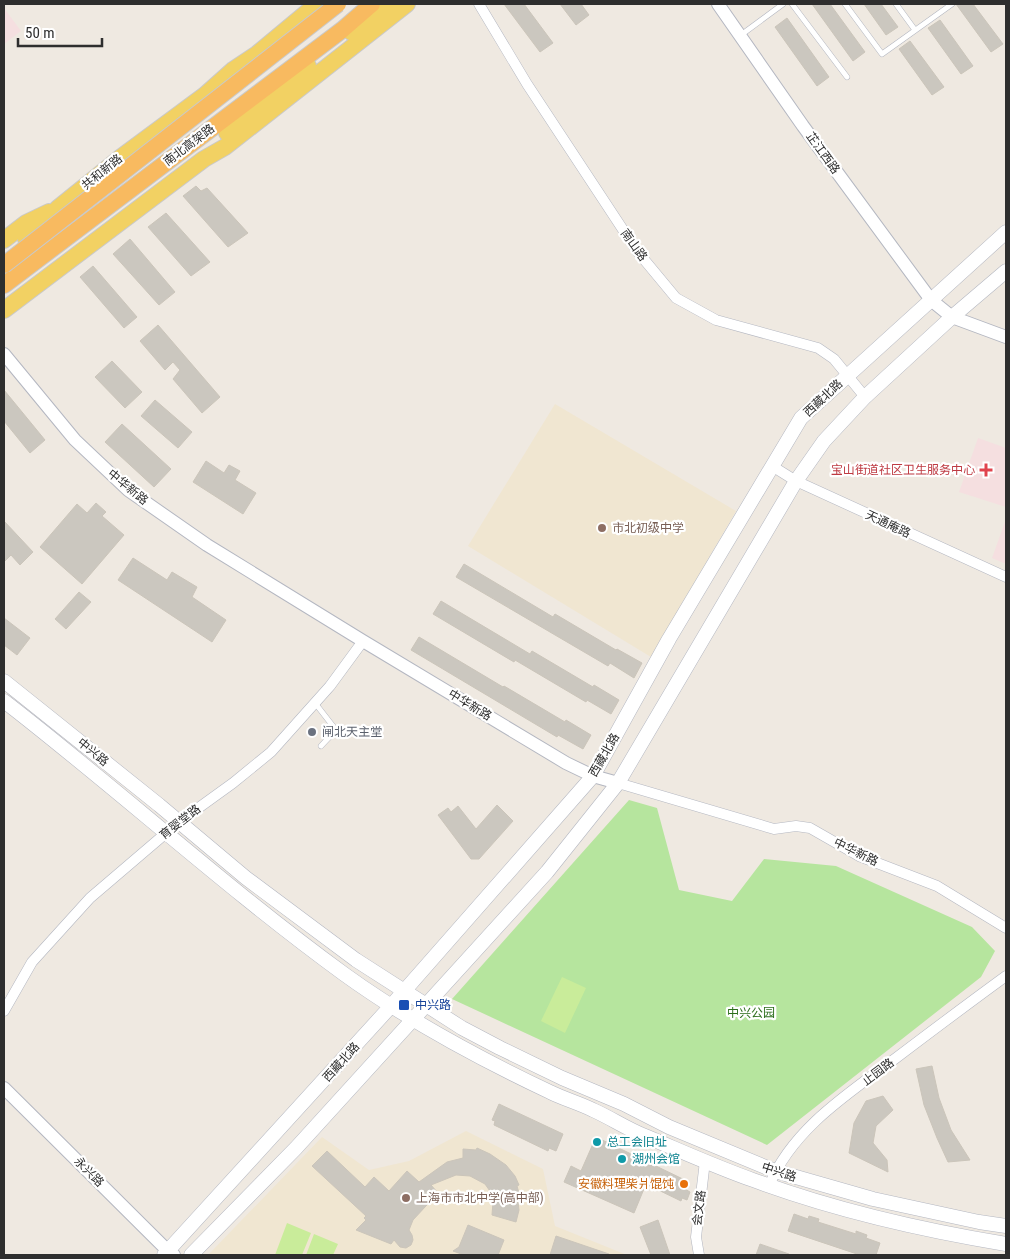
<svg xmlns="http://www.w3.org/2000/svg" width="1010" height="1259" viewBox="0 0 1010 1259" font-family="'Roboto Condensed','Noto Sans SC',sans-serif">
<rect width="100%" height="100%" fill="#efe9e1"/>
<path fill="#f0e6d1" d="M555,404L736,511L651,657L468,546Z
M466,1131L543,1169L555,1226L627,1255H208L322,1137L369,1170L409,1161Z"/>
<path fill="#f5dfe0" d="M4,8L21,31L4,44Z
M978,438L1006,448V507L959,492Z
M1006,519V564L992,558Z"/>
<path fill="#b6e59e" d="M629,800L657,808L679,890L732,901L764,859L836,866L972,927L995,951L981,977L767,1145L452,999Z"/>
<path fill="#c9ec9a" d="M562,977L586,988L565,1033L541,1021Z
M287,1223L311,1233L302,1255H275Z
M314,1234L338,1244L333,1255H306Z"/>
<path fill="#cbc7bf" stroke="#cbc5ba" d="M504,4H524L553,43L540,52Z
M560,4H581L589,15L576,25Z
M812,4H830L865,52L853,61Z
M864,4H881L898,27L886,35Z
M956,4H973L1003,44L991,52Z
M787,18L829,77L817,86L775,27Z
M940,20L973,66L961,74L928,28Z
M910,41L944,87L932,95L899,49Z
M196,186L201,191L207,188L248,233L228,247L183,196Z
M166,213L210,262L191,276L148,227Z
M130,239L175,292L159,305L113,254Z
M93,266L137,317L124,328L80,277Z
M158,325L220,397L202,413L173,379L180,370L173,362L165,370L140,341Z
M112,361L142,392L125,408L95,377Z
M4,390L45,440L30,453L4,421Z
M155,400L192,432L178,448L141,416Z
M122,424L171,469L154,487L105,442Z
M206,461L224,473L229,465L240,471L235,480L256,493L243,514L193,482Z
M96,503L106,512L102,516L124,535L82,584L40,547L77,504L87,513Z
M4,521L33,552L20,565L11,555L4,562Z
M133,558L167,580L172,572L197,587L192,597L226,620L212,642L118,580Z
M464,564L553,617L555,614L616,650L617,649L642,663L634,678L610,663L608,666L456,577Z
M79,592L91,602L66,629L55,619Z
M441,601L530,654L532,651L593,687L594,685L619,700L611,714L587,700L586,702L515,660L514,662L433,614Z
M4,618L30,638L17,655L4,645Z
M419,637L503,687L504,686L565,722L566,720L591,735L583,749L558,735L557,737L411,650Z
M497,805L513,821L479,859H471L438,815L448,808L451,812L458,806L476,829Z
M932,1066L939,1098L951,1130L970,1160L948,1162L937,1138L924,1105L916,1069Z
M883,1096L893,1110L876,1126L873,1143L887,1160L888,1172L849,1153L854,1123L866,1101Z
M499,1104L563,1134L556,1151L549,1148L548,1151L494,1125L495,1121L492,1120Z
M596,1137L689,1182L685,1189L690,1192L687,1200L682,1198L681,1201L646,1184L634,1213L564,1182L571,1166L581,1171Z
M477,1148L490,1154L506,1165L515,1176L519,1185L517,1186L519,1193L517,1194L519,1210L516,1222L492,1215L493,1202L492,1194L485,1184L470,1176L456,1175L431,1185L438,1193L413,1220L409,1230L412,1235L413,1240L411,1245L406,1248L400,1247L394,1240L391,1244L356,1230L366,1220L364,1218L366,1216L312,1166L327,1151L365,1187L374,1177L389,1191L407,1171L419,1182L447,1162L463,1158V1149L476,1150Z
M794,1214L808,1219L809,1216L819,1219L818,1222L856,1234V1231L867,1235L866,1238L880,1243L876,1255H860L788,1231Z
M658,1220L670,1255H651L640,1227Z
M468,1225L504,1240L498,1255H464L453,1251L459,1247Z
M556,1236L609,1254L608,1255H550Z
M760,1244L789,1254V1255H756Z"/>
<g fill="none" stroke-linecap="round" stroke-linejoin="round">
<g stroke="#b4b7c1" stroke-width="6">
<path id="service" d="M792,4L847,77
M845,4L882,54L952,4
M896,4L915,30
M741,35L783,4
M315,703L336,730L321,746"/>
</g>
<g stroke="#b4b7c1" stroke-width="11">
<path id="minor" d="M479,4L527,84L637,251L676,298L716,320L818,348L834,359L865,397
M772,466L796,481L1006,577
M618,783L774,829L796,826L810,828L859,856L937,886L1006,928
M4,1011L32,962L90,898L179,822L233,783L271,752L330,686L363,641
M769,1186C792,1129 849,1093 896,1058C933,1030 969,1003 1006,976
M699,1255L696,1237L705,1161"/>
</g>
<g stroke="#b4b7c1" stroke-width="14">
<path id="tertiary" d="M718,4L803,126L931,300L952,317L1006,337
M4,354L75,440L128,490L207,545L363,641L566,763L593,776L618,783
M4,1088L168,1251L174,1255"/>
</g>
<g stroke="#b4b7c1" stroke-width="15">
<path id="secondary" d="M4,681L159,805L246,878L356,960L462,1028L500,1048L562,1078L624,1104L669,1127L775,1171L873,1199L979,1222L1006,1226
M4,701C119,790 226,888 344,974C409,1021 478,1058 550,1092C564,1099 579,1103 593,1110C611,1118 627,1129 645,1136C681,1151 716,1167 753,1180C834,1210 921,1230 1006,1244
M164,1255L391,1006L593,776L669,639L801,418L1006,232
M191,1255L296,1148L547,872L618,783L796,481L824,441L865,397L952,317L1006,271"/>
</g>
<g stroke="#c9c9c9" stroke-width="18">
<path id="primary" d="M351,32L386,4
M227,133L269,96L308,66
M26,239L35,232L58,208L120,158L205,95L233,70L257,54L317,4
M4,240L26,223L49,212
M4,310L204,159L225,147L407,4"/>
</g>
<g stroke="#c9c9c9" stroke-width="18">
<path id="trunk" d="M4,285L342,30L372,4"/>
</g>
<use href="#service" stroke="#fff" stroke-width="5"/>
<use href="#minor" stroke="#fff" stroke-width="10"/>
<use href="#tertiary" stroke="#fff" stroke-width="12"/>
<use href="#secondary" stroke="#fff" stroke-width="14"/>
<use href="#primary" stroke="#f2d163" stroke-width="16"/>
<use href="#trunk" stroke="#f8ba60" stroke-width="16"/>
<g stroke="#c9c9c9" stroke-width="18" stroke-linecap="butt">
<path id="trunk-bridge" d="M4,265L338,4"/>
</g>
<use href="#trunk-bridge" stroke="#f8ba60" stroke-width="16"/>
</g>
<path fill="#e0444e" stroke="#fff" stroke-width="2" d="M983.5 462.5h5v5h5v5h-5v5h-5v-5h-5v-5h5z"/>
<g fill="#8d6e63" stroke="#fff" stroke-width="2">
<circle cx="602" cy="528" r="5"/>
<circle cx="406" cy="1198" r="5"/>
</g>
<circle fill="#6b7280" stroke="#fff" stroke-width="2" cx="312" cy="732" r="5"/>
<rect fill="#1a4fb4" stroke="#fff" stroke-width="2" x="398" y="999" width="12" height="12" rx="2.5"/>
<g fill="#0f9aa8" stroke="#fff" stroke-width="2">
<circle cx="597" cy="1142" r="5"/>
<circle cx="622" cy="1159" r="5"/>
</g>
<circle fill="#e8710a" stroke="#fff" stroke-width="2" cx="684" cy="1184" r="5"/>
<g text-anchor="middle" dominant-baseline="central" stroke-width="4.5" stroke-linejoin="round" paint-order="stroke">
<g font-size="12" fill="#2e2e2e" stroke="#fff">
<text transform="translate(189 145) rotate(-37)">南北高架路</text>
<text transform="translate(823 153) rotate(54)">芷江西路</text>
<text transform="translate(102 172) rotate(-39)">共和新路</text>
<text transform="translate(634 245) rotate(54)">南山路</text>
<text transform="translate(823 398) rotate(-43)">西藏北路</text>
<text transform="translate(128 487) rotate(39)">中华新路</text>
<text transform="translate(888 524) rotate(25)">天通庵路</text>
<text transform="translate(470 705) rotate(31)">中华新路</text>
<text transform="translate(93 752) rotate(39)">中兴路</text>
<text transform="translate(604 755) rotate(-60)">西藏北路</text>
<text transform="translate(180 822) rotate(-38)">育婴堂路</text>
<text transform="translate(856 852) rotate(26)">中华新路</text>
<text transform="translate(341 1062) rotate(-48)">西藏北路</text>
<text transform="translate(878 1072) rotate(-37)">止园路</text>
<text transform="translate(89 1172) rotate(45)">永兴路</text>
<text transform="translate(779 1172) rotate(18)">中兴路</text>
<text transform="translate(699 1208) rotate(-83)">会文路</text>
</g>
<g font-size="12" fill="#be3a42" stroke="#fff" text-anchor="end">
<text x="975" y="470">宝山街道社区卫生服务中心</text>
</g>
<g font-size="12" fill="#785e54" stroke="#fff" text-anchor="start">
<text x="612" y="528">市北初级中学</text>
<text x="416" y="1198">上海市市北中学(高中部)</text>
</g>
<g font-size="12" fill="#5b616d" stroke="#fff" text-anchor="start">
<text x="322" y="732">闸北天主堂</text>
</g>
<g font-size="12" fill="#164399" stroke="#fff" text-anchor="start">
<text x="415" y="1005">中兴路</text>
</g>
<g font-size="12" fill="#2c6e1b" stroke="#fff">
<text x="751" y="1013">中兴公园</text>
</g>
<g font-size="12" fill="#0d838f" stroke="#fff" text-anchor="start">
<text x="607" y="1142">总工会旧址</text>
<text x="632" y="1159">湖州会馆</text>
</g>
<g font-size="12" fill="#c56008" stroke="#fff" text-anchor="end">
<text x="674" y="1184">安徽料理柴爿馄饨</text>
</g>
</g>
<rect width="1010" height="1259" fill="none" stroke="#2e2e2e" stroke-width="10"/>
<path d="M18 38v8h84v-8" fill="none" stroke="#2e2e2e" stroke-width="2.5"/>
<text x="25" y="38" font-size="15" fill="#2e2e2e" stroke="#ffffff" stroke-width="4" paint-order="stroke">50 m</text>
</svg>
